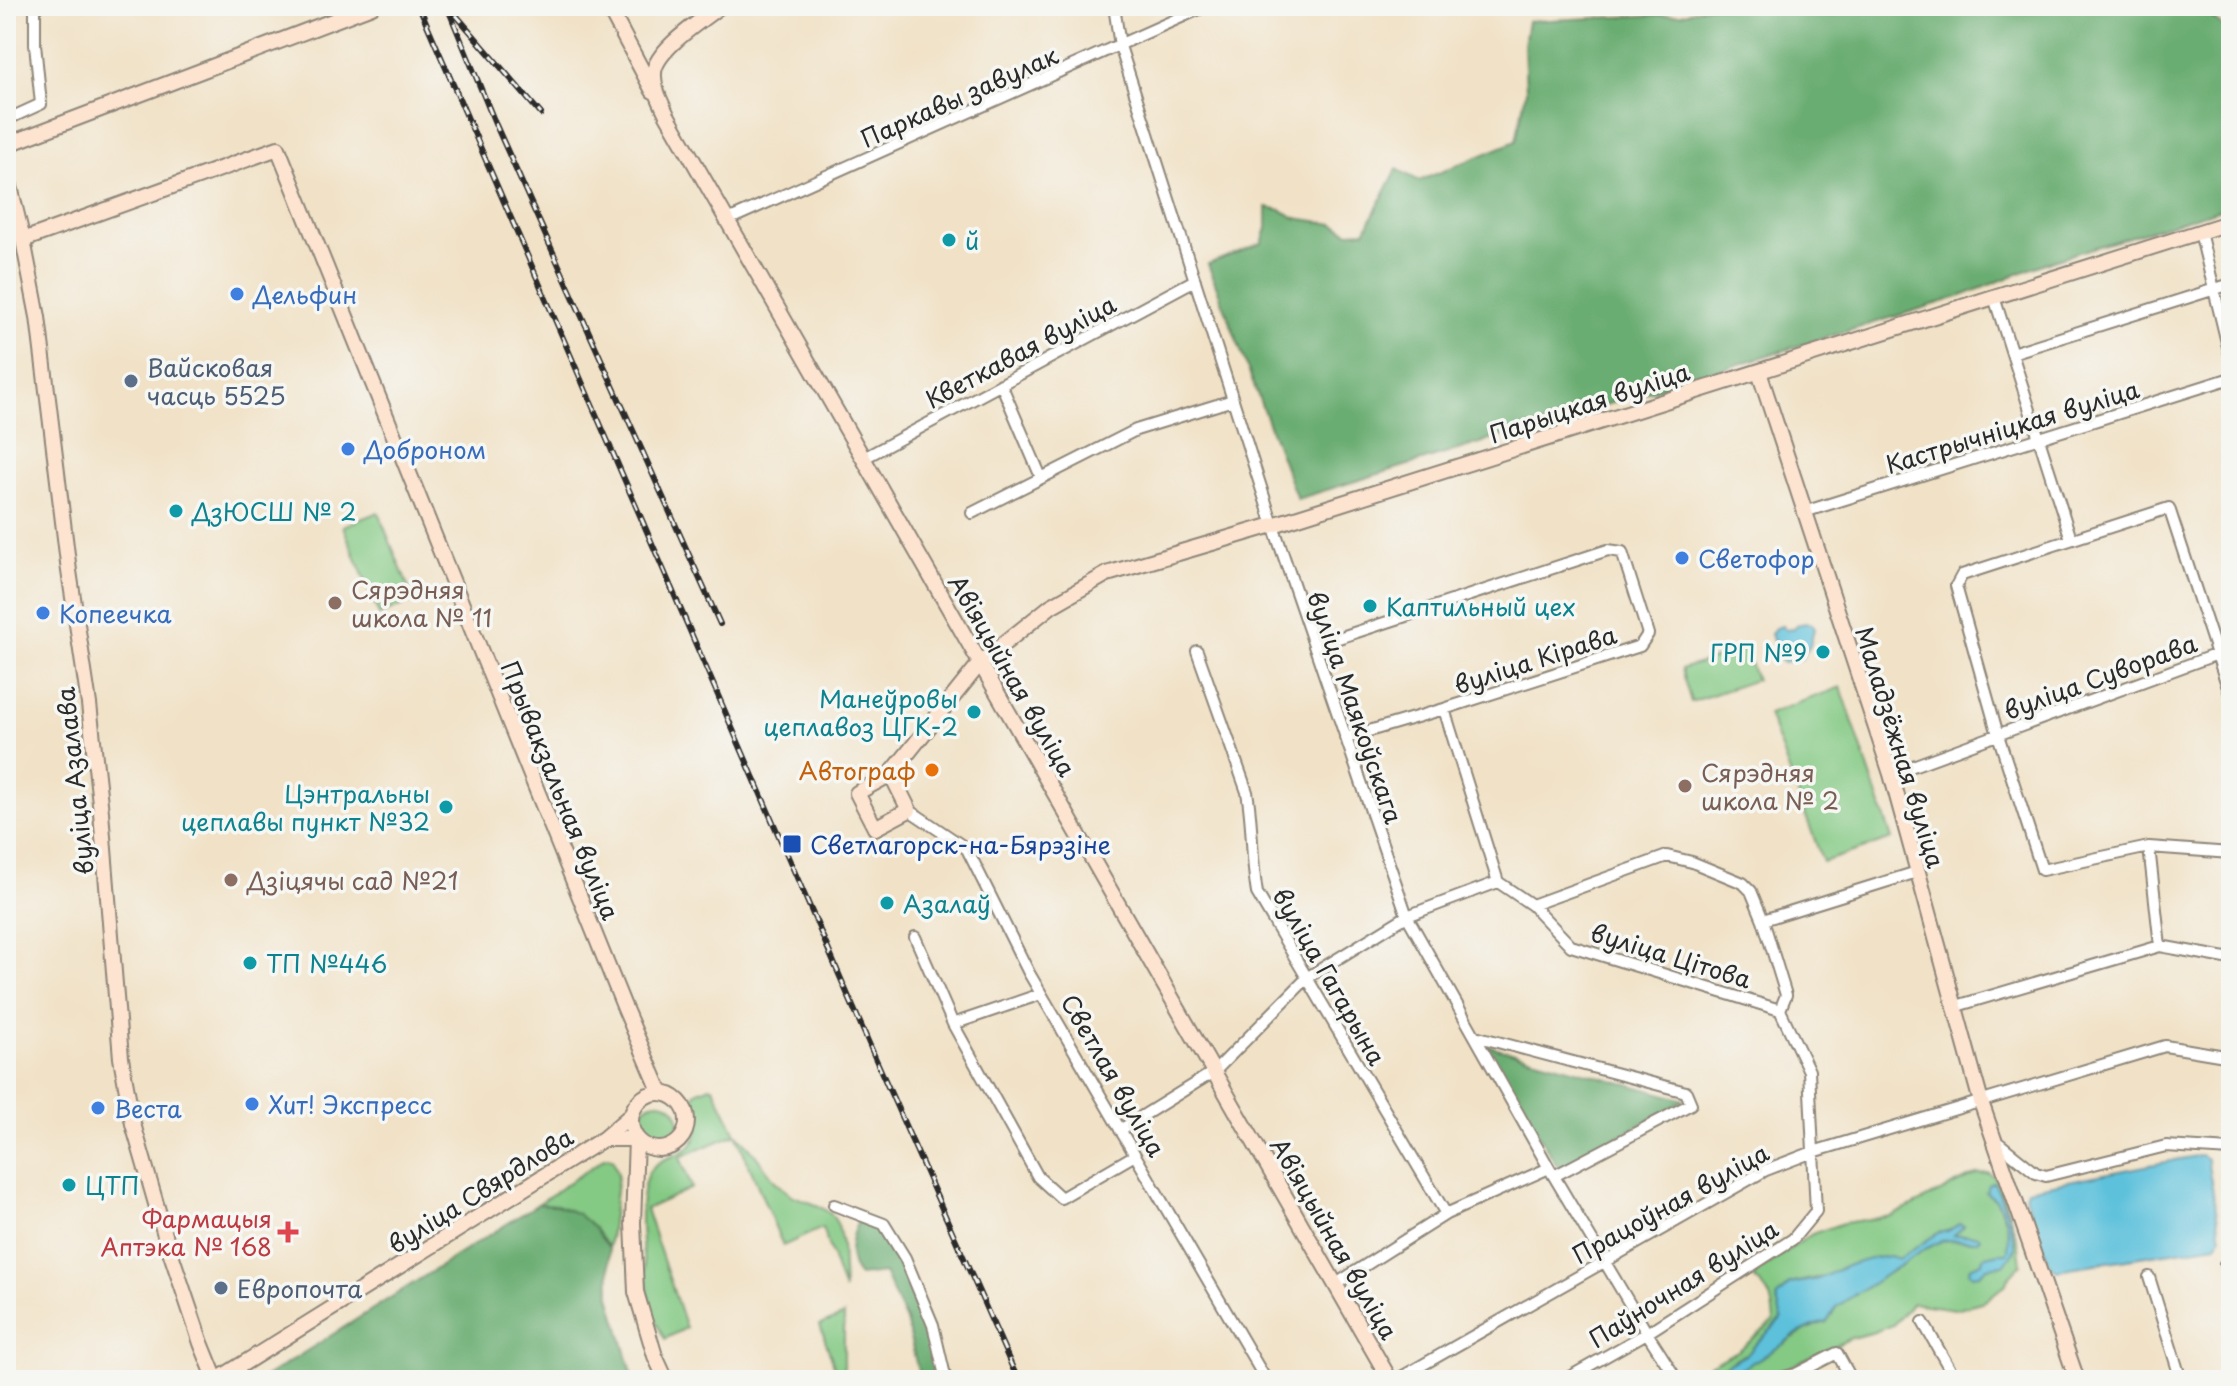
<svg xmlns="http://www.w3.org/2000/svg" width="2237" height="1386" viewBox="0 0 2237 1386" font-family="'Playpen Sans',sans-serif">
<rect width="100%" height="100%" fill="#f6f6f2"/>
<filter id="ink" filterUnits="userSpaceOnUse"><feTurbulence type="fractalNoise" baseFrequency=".0125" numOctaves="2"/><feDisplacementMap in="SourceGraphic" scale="16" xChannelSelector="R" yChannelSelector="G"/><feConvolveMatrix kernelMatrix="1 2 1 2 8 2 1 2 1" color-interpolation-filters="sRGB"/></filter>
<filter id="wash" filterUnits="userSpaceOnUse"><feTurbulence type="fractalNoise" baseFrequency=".006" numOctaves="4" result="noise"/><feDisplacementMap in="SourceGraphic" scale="32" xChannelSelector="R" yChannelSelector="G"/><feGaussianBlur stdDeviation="1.8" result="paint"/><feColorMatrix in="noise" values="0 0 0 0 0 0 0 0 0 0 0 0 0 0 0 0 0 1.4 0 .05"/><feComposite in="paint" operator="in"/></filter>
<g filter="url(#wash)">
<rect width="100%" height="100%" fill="#f1e2c7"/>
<path fill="#84c984" stroke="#587a58" stroke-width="2" fill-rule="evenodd" d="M378,512L414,601L379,615L343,526Z
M1745,649L1756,680L1691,702L1681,669Z
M1841,687L1892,839L1823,862L1768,714Z
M710,1086L714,1088L736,1133L750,1148L775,1181L791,1195L819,1206L832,1215L838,1225L842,1244L844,1291L822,1228L783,1246L736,1134L680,1157L692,1188L646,1209L686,1328L665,1339C661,1332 657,1325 654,1317C645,1289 630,1186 654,1166C666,1155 688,1155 695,1139C703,1123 688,1107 696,1092Z
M639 1122a20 20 0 1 1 40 0a20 20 0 1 1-40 0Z
M606,1157L613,1159L618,1174L609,1248L594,1228L557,1205L538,1204Z
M1989,1173L1999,1180L2019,1246L2021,1264L2007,1279L2006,1284L1985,1301L1955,1309L1912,1303L1893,1325L1871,1333L1851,1338L1795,1365L1755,1380H1722C1741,1367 1763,1358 1782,1345C1797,1335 1809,1326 1827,1322L1836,1307L1925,1249L1943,1240L1978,1241L1953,1235L1960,1224L1948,1231L1938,1233L1899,1259L1790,1284L1776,1298L1782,1319C1772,1331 1757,1339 1749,1353L1735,1359L1722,1369L1695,1380H1686L1685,1377L1738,1351L1774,1321C1772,1300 1771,1292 1754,1279L1755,1273L1812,1234L1843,1223L1892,1216L1976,1174ZM1999,1190L2008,1215L2016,1248L2001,1265L1987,1267L1979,1274L1970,1268L1982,1262L1983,1257L1999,1253H2007L2011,1242L2006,1222L1997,1201L1986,1192Z
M844,1315V1380H839L820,1325Z"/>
<path fill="#6bad72" stroke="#4b6c4e" stroke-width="2" d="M1709,6H2200L2231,35V206L2053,260L1959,297L1297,499L1208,264L1262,243L1267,228V207L1281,210L1296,218L1334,224L1349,232L1365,231L1397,169L1419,181L1516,141L1526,91L1524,45L1528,21L1681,14Z
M1486,1045L1685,1100L1559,1169Z
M538,1204L557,1205L578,1214L594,1228L609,1248L610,1296L634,1380H261Z
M858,1222H871C911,1254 930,1324 942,1373L939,1379L921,1377L918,1371L906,1321L884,1273L859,1276C846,1263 849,1237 858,1222Z"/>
<path fill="#5dc1db" stroke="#447683" stroke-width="2" d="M1806,623L1811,624L1814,629L1810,645L1801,659L1782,662L1771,649L1774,643L1771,634L1775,628L1782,626L1785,630L1793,629L1796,625Z
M2201,1155L2207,1159L2221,1237L2216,1245L2057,1270L2050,1265L2025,1195L2027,1189Z
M1994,1182L2008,1215L2016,1248L2004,1265L1987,1267L1979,1274L1972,1275L1969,1272L1970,1267L1982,1262L1983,1257L1999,1253H2007C2012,1238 2006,1213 1997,1201C1996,1199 1987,1194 1986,1192L1988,1185Z
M1960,1224L1964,1226L1954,1235H1976L1980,1238L1978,1241L1943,1240L1925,1249L1836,1307L1827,1322L1815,1325L1794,1335L1782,1345L1722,1380H1695C1714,1371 1732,1363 1749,1353C1757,1339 1772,1331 1782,1319L1776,1298L1790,1284L1818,1279L1849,1265L1870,1259L1890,1256L1899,1259L1938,1233L1948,1231Z"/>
</g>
<g filter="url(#ink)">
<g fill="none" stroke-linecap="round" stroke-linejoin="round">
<g stroke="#8e8679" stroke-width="14">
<path id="street" d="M1114,6L1120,46L1273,525L1407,916L1549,1168L1647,1333L1672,1372L1675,1380
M885,7L888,6
M6,120L41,104L35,44V6
M728,220L1206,6
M2200,232L2231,359
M1994,297L2071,539
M2012,353L2231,284
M1001,384L1041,477
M864,458L1195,280
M1804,512L2231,378
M972,513L1136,430L1233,400
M1314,646L1608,550L1622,552L1648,634L1640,646L1444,709L1345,738
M1197,651L1247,792C1253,825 1251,859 1257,893L1446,1214
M2231,697L2169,508L1962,575L1956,586L1998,735L2042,870L2149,847L2231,853
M1444,709L1498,882L1532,905L1571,946L1780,1010L1809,1071L1816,1211L1793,1239L1647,1333L1564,1380
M1891,774L2231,649
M909,810L967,849L1029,973L1266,1380
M2149,847L2160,946
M1532,905L1667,856L1692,862L1743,883L1751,891L1763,920L1786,995L1780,1010
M1763,920L1917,872
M915,937L953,1024L1038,1177L1061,1198L1135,1155
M1953,1007L2160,946L2231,959
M953,1024L1041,994
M1475,1036L1686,1092L1691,1104L1554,1176
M1120,1130L1215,1071L1308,977L1407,916L1498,882
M1996,1141L2036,1173L2046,1176L2166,1146L2231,1150
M834,1205L884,1224L905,1258L933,1325L946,1380
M2225,1264L2231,1286
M2149,1277L2181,1380
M1336,1284L1446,1214L1549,1168
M1923,1322L1956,1380
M1396,1380L1766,1170L1813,1152L2165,1046L2231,1057
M1773,1380L1796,1374L1837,1353L1852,1380"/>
</g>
<g stroke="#8e8679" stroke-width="18">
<path id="secondary" d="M608,6L653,91
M720,6C702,20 655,50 654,73C653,88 661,102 667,115L1390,1380
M6,145L372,6
M6,170L23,240L38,317L69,571L89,704L101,812L121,1058L133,1124L167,1242L201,1343L216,1380
M23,240L278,148L625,1009L661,1093
M1759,372L1891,774L1981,1102L2077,1380
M891,774L909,810L875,828L857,793L891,774L981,662L1051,606L1107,574L1273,525L2231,222
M631 1121a28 28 0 1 1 56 0a28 28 0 1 1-56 0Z
M603,1139H636L633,1223L636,1292L655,1356L666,1380
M217,1380L603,1139L631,1115"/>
</g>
<use href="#street" stroke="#fff" stroke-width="10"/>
<use href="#secondary" stroke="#fde4d1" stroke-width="14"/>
<g stroke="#2b2b2b" stroke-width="6">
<path id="rail" d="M419,6L877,1062L1018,1380
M447,6L495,123L720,624
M456,15L541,114"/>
</g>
<use href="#rail" stroke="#f6f6f2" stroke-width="3" stroke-dasharray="9" stroke-linecap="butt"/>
</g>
</g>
<g fill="#0f9aa8" stroke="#f6f6f2" stroke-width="3">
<circle cx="949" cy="240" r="8"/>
<circle cx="176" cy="511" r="8"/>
<circle cx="1370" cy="606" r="8"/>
<circle cx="1823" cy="652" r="8"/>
<circle cx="974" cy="712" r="8"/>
<circle cx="446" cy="807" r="8"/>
<circle cx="887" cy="903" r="8"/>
<circle cx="250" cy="963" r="8"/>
<circle cx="69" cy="1185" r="8"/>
</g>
<g fill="#3f7fe0" stroke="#f6f6f2" stroke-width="3">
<circle cx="237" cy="294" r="8"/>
<circle cx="348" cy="449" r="8"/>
<circle cx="1682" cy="558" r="8"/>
<circle cx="43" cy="613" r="8"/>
<circle cx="252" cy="1104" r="8"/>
<circle cx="98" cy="1108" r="8"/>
</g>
<g fill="#5c6f8a" stroke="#f6f6f2" stroke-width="3">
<circle cx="131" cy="381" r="8"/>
<circle cx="221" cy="1288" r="8"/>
</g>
<g fill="#8d6e63" stroke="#f6f6f2" stroke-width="3">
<circle cx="335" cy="603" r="8"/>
<circle cx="1685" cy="786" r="8"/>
<circle cx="231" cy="880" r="8"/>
</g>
<circle fill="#e8710a" stroke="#f6f6f2" stroke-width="3" cx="932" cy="770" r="8"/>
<rect fill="#1a4fb4" stroke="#f6f6f2" stroke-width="3" x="782" y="834" width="20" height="20" rx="4"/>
<path fill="#e0444e" stroke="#f6f6f2" stroke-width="3" d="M284 1220h8v8h8v8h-8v8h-8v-8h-8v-8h8z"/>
<g text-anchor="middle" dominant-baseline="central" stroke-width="7" stroke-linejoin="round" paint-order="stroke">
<g font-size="24" fill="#2b2b2b" stroke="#f6f6f2">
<text transform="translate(959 96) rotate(-24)">Паркавы завулак</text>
<text transform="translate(1020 351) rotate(-28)">Кветкавая вуліца</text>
<text transform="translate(1589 402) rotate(-18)">Парыцкая вуліца</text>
<text transform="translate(2012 426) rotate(-17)">Кастрычніцкая вуліца</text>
<text transform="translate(1535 659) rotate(-18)">вуліца Кірава</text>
<text transform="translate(1013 675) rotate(60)">Авіяцыйная вуліца</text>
<text transform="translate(2100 676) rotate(-20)">вуліца Суворава</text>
<text transform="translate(1356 707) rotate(71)">вуліца Маякоўскага</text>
<text transform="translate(1901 747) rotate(73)">Маладзёжная вуліца</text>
<text transform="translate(74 781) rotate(-96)">вуліца Азалава</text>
<text transform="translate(561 790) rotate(68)">Прывакзальная вуліца</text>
<text transform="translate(1671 955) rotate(17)">вуліца Цітова</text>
<text transform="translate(1330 976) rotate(60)">вуліца Гагарына</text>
<text transform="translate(1114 1075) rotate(60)">Светлая вуліца</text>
<text transform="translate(480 1190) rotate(-32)">вуліца Свярдлова</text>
<text transform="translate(1670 1203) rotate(-29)">Працоўная вуліца</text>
<text transform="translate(1335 1238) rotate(60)">Авіяцыйная вуліца</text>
<text transform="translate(1683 1283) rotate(-32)">Паўночная вуліца</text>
</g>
<g font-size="24" fill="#0d838f" stroke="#f6f6f2" text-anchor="start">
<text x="965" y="240">й</text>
<text x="192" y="511">ДзЮСШ № 2</text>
<text x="1386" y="606">Каптильный цех</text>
<text x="1807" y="652" text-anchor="end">ГРП №9</text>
<text x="958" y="698" text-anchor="end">Манеўровы<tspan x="958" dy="28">цеплавоз ЦГК-2</tspan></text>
<text x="430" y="793" text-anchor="end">Цэнтральны<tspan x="430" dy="28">цеплавы пункт №32</tspan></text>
<text x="903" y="903">Азалаў</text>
<text x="266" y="963">ТП №446</text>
<text x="85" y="1185">ЦТП</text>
</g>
<g font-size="24" fill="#366cbe" stroke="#f6f6f2" text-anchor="start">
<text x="253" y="294">Дельфин</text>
<text x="364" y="449">Доброном</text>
<text x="1698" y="558">Светофор</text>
<text x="59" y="613">Копеечка</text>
<text x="268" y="1104">Хит! Экспресс</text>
<text x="114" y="1108">Веста</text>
</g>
<g font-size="24" fill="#4e5e75" stroke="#f6f6f2" text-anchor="start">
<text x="147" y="367">Вайсковая<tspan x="147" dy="28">часць 5525</tspan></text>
<text x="237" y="1288">Европочта</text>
</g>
<g font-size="24" fill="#785e54" stroke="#f6f6f2" text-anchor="start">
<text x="351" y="589">Сярэдняя<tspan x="351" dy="28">школа № 11</tspan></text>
<text x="1701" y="772">Сярэдняя<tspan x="1701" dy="28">школа № 2</tspan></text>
<text x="247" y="880">Дзіцячы сад №21</text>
</g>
<g font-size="24" fill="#c56008" stroke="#f6f6f2" text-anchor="end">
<text x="916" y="770">Автограф</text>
</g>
<g font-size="24" fill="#164399" stroke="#f6f6f2" text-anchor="start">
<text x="810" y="844">Светлагорск-на-Бярэзіне</text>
</g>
<g font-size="24" fill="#be3a42" stroke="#f6f6f2" text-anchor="end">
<text x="272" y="1218">Фармацыя<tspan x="272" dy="28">Аптэка № 168</tspan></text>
</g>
</g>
<rect width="2237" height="1386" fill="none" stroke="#f6f6f2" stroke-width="32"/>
</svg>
